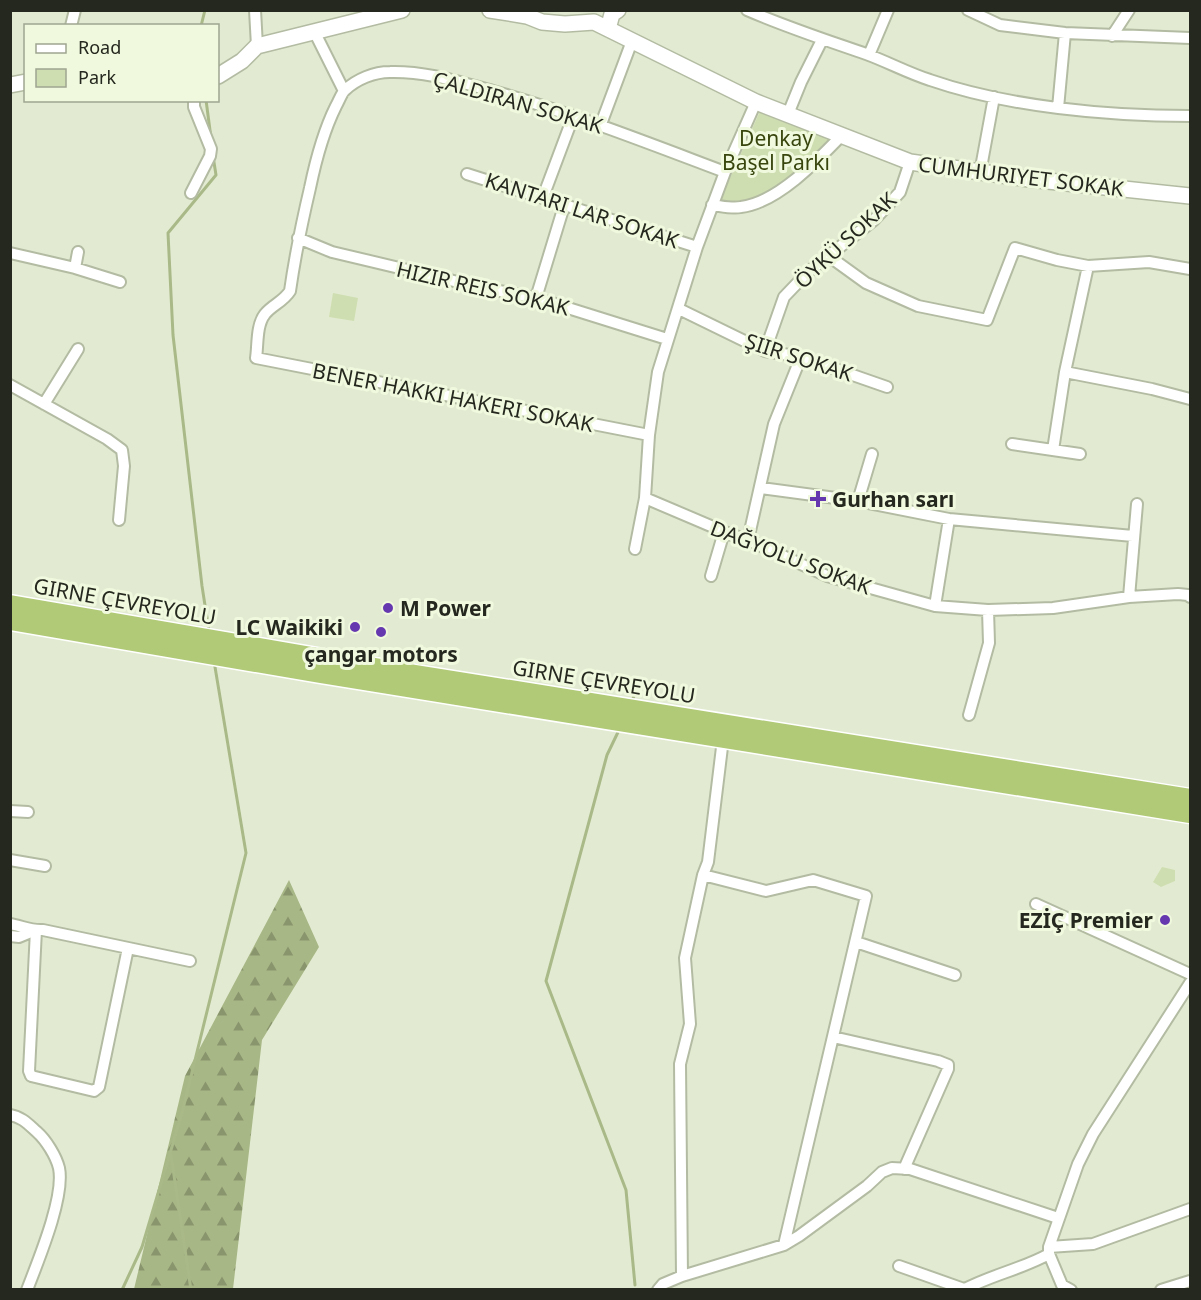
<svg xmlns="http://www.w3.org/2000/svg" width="1201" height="1300" viewBox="0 0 1201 1300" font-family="'Noto Sans',sans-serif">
<defs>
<pattern id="forest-firs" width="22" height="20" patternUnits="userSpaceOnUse" patternTransform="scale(1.5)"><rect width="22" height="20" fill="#a8b786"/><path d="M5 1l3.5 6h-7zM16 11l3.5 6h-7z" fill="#89956d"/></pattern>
</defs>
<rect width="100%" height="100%" fill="#e2ebd1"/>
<path fill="url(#forest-firs)" d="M289,880L319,947L262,1040L233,1289H134L185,1076Z"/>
<path fill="#cfdeb1" d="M761,109L834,138C811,161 777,198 743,203C736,204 727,201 720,200Z
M333,293L358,298L354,321L329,317Z
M1162,867L1175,870V881L1161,887L1153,882Z"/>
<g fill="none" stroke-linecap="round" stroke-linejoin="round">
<path stroke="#aab988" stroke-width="3" d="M201,26L205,10
M206,100L211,138
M209,631L202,586L173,335L168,233L216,175L213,156
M631,703L638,687
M620,728L607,755L546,981L626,1190L635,1285
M171,1155L191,1290
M122,1290L142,1247L182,1113L246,853L214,661"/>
<g stroke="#b3bca2" stroke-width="14">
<path id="street" d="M255,10L257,46
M747,10C786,27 826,40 866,54C888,62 908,73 930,80C1008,107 1108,116 1190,116
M968,10L1000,25L1065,33L1190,38
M71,26L75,10
M314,31L344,91
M1112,36L1129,10
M869,55L888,10
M1058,108L1065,33
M788,114L801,82L822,40
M601,124L632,41
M980,173L994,97
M467,174L697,247
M191,193L210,156L211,149L194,107V100
M543,197L573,117
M712,205C721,206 732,209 741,207C777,203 818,160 842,135
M298,238L332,252L479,287L536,298L667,339
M10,253L75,268L120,282
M830,257L866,283L918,306L987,320L1015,248L1057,260L1088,266L1149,262L1190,269
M75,268L78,252
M536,298L564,206
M679,309L765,351L801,357L887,387
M765,351L784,297L807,273L874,220L889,204L900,192L910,162
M1065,372L1152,389L1190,399
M10,385L107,439L122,450L124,466L119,520
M44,404L78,349
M649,435L256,358C258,346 256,325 265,314C272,305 283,302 290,291C295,256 302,222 310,188C316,159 323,132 336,106C339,101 341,94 345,90C357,79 374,72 390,72C426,71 459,82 493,91C572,113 648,143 725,172
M1012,444L1080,454
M1053,450L1065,372L1088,266
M761,488L858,501L949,519L1133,536
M645,498L732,535L748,540L827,576L935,606L988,610L1053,608L1129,597L1178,594L1188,595L1190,597
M858,501L872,454
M748,540L774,424L801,357
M635,549L645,498L649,435L658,372L697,247L725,172L756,102
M711,576L724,532
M1129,597L1137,504
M935,606L949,519
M969,715L989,643L988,610
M10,811L28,812
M10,860L45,866
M703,875L766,891L813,880L866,896L784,1245
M1036,904L1190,974
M10,924C22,926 31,931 43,930L190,961
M10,936L19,937L36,930L29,1071L31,1076L94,1091L99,1087L128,948
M856,942L955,975
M833,1037L938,1061L948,1065V1069L904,1169
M10,1115C22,1117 28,1124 37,1132C46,1140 56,1156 59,1168C65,1197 38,1261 27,1290
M1049,1247L1093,1244L1190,1209
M1049,1254L1062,1285L1071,1290
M899,1266L964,1289
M682,1276L680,1064L690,1024L685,958L703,875L708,862L723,739
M658,1290L663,1284L682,1276L784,1245L799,1236L867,1186L882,1172L892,1168L910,1169L1058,1218
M963,1290C991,1275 1022,1269 1049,1254V1247L1078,1164L1093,1134L1190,983
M1161,1290L1190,1281"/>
</g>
<g stroke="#b3bca2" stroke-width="18">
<path id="secondary" d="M490,10L527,16L542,22L565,24L594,22L756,102L910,162L1029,179L1190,196
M608,29L612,14L618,10
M218,76L242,61L257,46L402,10
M10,85L26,82"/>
</g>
<g stroke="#fff" stroke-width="21">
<path id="highway" d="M10,604L416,674L1190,798
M10,621L320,674L1190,814"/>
</g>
<use href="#street" stroke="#fff" stroke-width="10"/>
<use href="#secondary" stroke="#fff" stroke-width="15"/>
<use href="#highway" stroke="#b1ca77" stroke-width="18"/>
</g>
<g fill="#6638b0" stroke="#f0f9de" stroke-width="2">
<path d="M815 490h6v6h6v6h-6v6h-6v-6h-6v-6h6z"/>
<circle cx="388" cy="608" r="6"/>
<circle cx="355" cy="627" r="6"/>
<circle cx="381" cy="632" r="6"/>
<circle cx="1165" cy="920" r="6"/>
</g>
<g text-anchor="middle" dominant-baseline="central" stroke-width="6" stroke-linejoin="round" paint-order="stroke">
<g font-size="21" fill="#25281e" stroke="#f0f9de">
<text transform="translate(518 102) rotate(16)">ÇALDIRAN SOKAK</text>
<text transform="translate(1021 176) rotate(7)">CUMHURIYET SOKAK</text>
<text transform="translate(582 210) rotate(18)">KANTARI LAR SOKAK</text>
<text transform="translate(845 240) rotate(-43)">ÖYKÜ SOKAK</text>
<text transform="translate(483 288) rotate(13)">HIZIR REIS SOKAK</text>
<text transform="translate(799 357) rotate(18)">ŞIIR SOKAK</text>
<text transform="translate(453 397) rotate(11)">BENER HAKKI HAKERI SOKAK</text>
<text transform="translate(791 557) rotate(21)">DAĞYOLU SOKAK</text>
<text transform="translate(125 601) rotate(10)">GIRNE ÇEVREYOLU</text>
<text transform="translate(604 681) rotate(9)">GIRNE ÇEVREYOLU</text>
</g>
<g font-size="21" fill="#38460e" stroke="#f0f9de">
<text x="776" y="138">Denkay<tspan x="776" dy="24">Başel Parkı</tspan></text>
</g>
<g font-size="21" font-weight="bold" fill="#25281e" stroke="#f0f9de" text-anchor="start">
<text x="832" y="499">Gurhan sarı</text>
<text x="400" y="608">M Power</text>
<text x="343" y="627" text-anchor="end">LC Waikiki</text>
<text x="381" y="654" text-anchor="middle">çangar motors</text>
<text x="1153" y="920" text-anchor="end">EZİÇ Premier</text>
</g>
</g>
<rect width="1201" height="1300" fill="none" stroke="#25281e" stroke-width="24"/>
<rect x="24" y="24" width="195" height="78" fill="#f0f9de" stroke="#9fa591" stroke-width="1.5"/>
<rect x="36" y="44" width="30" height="9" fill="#ffffff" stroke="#9fa591" stroke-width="1.5"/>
<text x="78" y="54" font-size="18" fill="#25281e">Road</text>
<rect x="36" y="69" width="30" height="18" fill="#cfdeb1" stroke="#9fa591" stroke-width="1.5"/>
<text x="78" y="84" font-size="18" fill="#25281e">Park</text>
</svg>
